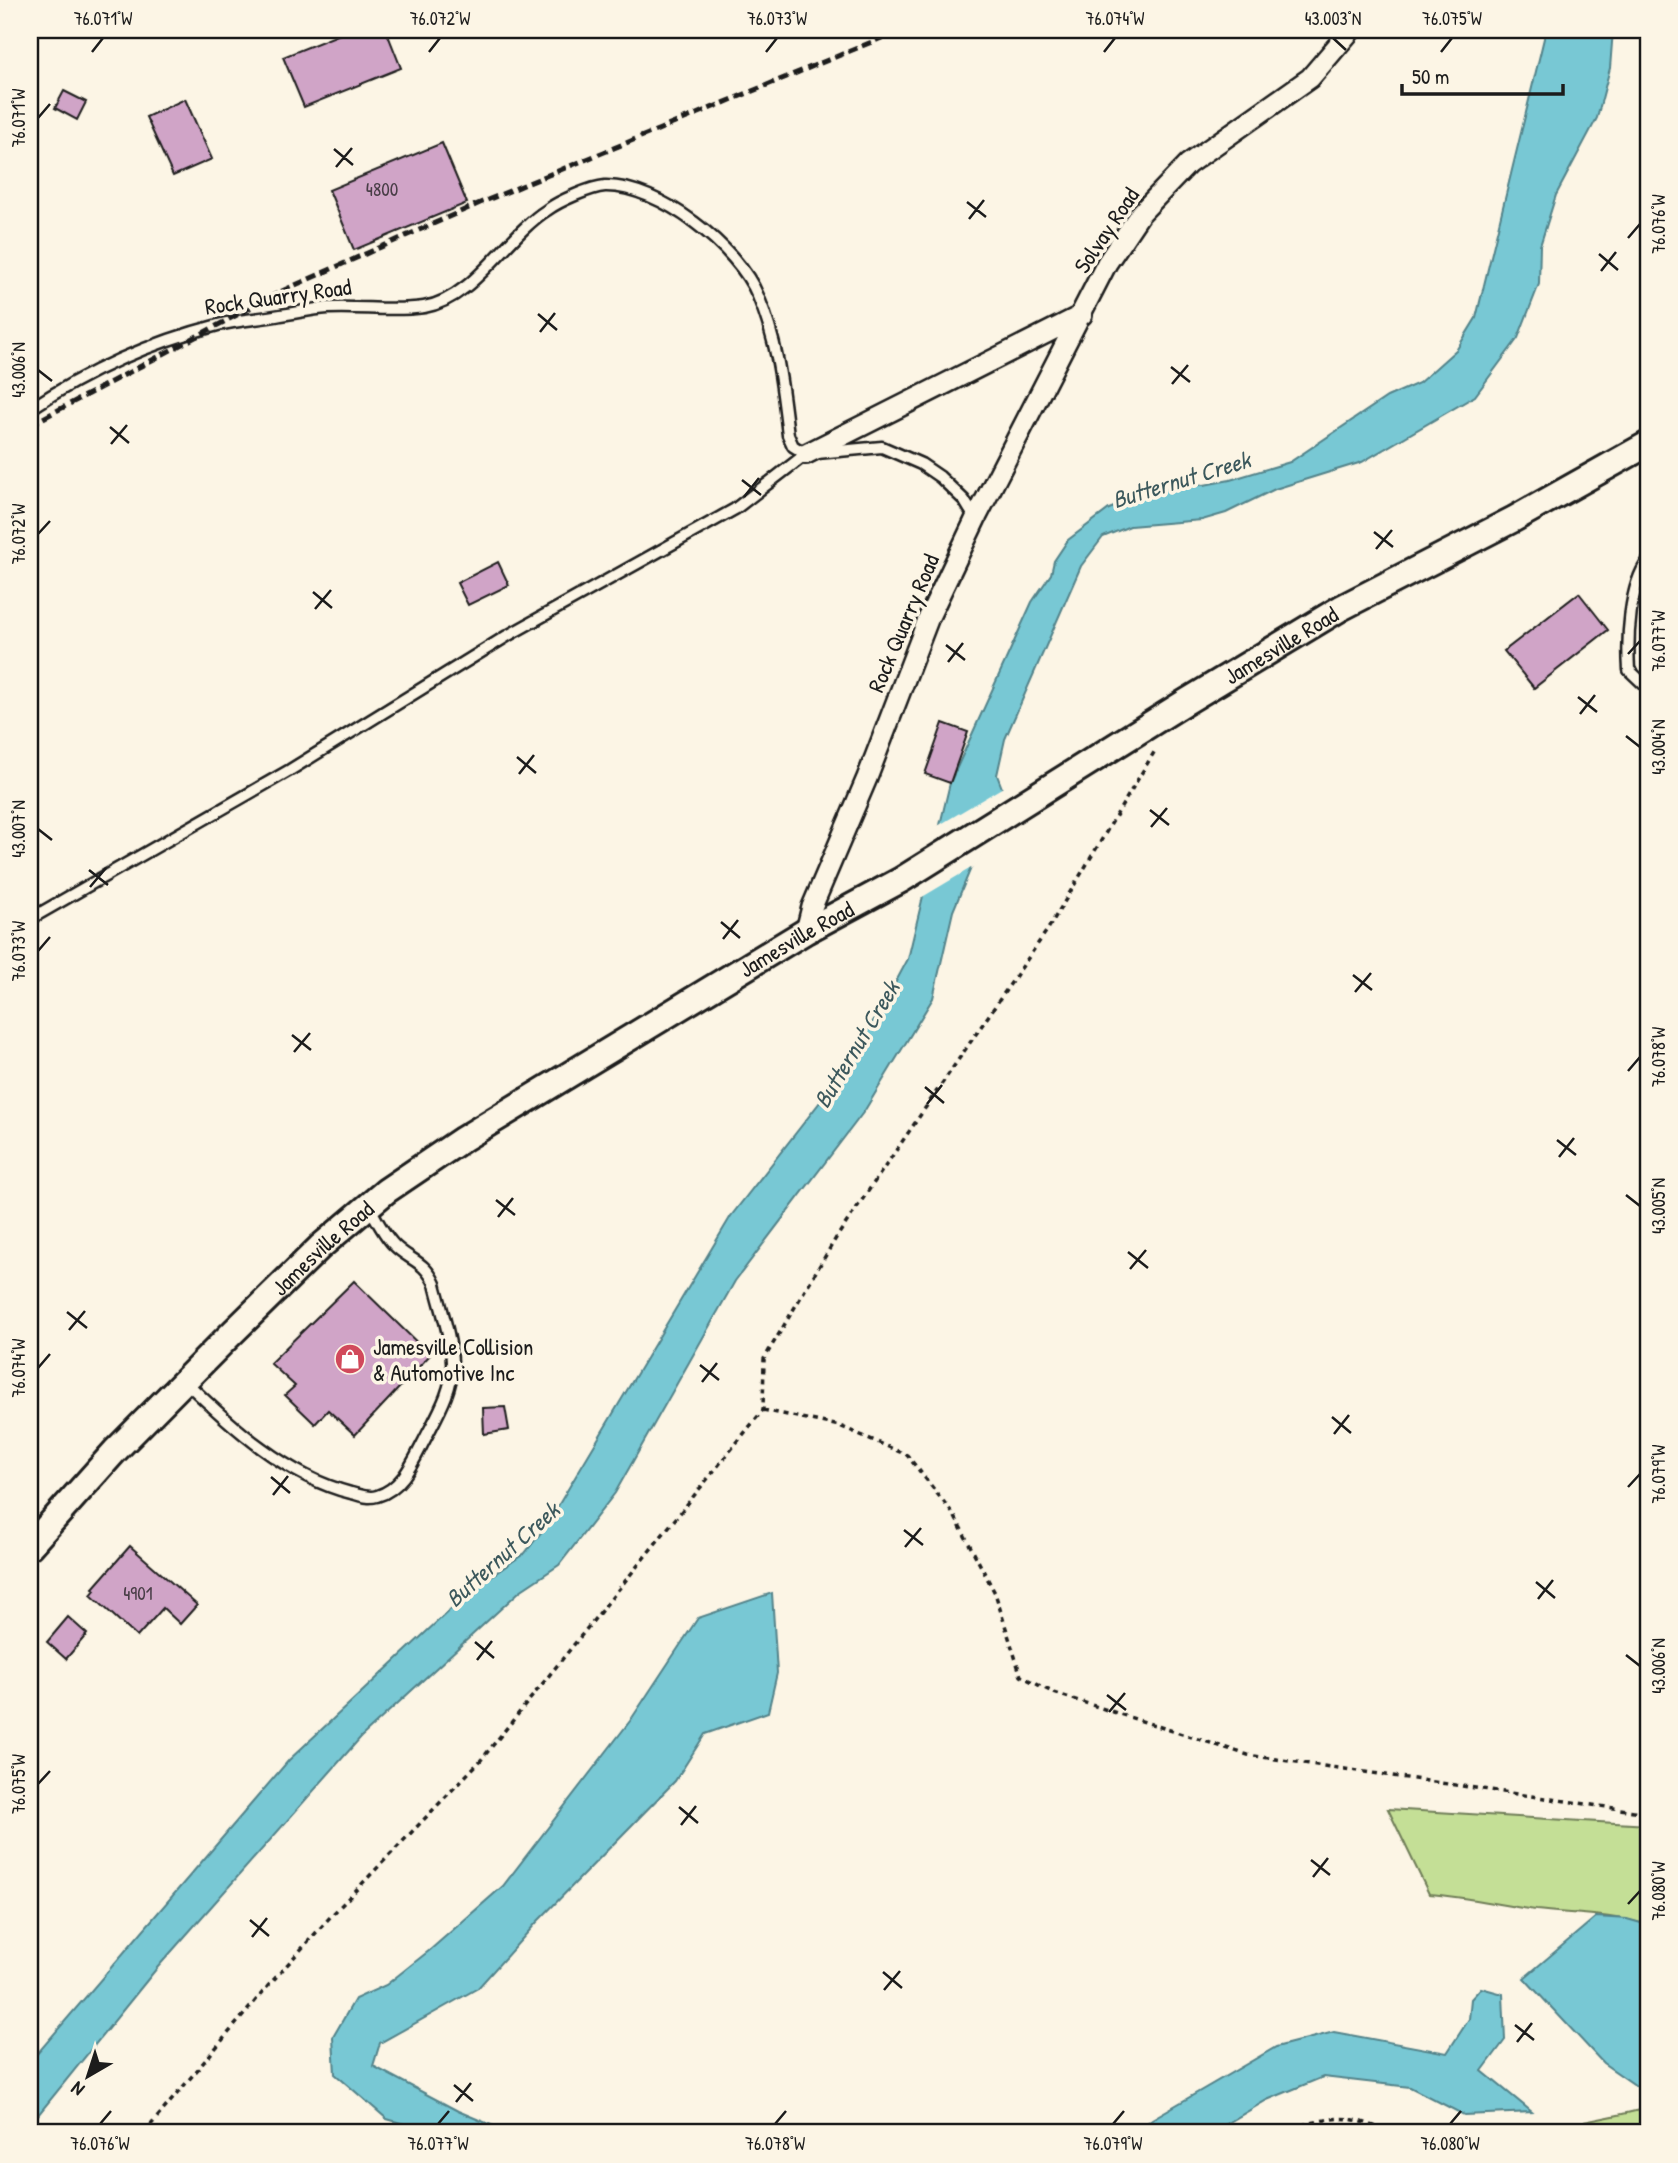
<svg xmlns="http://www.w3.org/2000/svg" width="1678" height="2163" viewBox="0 0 1678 2163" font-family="'Patrick Hand',sans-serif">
<rect width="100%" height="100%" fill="#fcf5e5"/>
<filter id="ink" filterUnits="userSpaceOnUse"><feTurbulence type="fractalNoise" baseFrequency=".0143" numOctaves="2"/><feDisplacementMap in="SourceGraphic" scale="14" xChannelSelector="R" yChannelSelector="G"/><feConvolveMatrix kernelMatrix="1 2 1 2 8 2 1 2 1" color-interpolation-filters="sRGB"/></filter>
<g filter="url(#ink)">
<path fill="#c4df96" stroke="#707e59" stroke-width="2" d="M1388,1809L1648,1825V1925C1613,1914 1573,1914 1536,1910C1500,1905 1466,1897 1429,1894Z
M1648,2108V2133H1440C1467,2122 1497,2133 1525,2131C1567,2126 1608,2118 1648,2108Z"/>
<path fill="#78c8d4" stroke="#53838a" stroke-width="2" d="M1546,30H1613L1610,68L1597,118L1556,195L1540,246L1539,284L1518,338L1475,396L1362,462L1275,489L1226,513L1202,520L1130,526L1103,537L1081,566L1005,739L997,775L1002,788L998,803L953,911L933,998L865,1110L735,1281L615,1493L559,1565L520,1591L361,1737L157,1968L30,2125V2062L289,1760L471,1590L525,1553L546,1526L731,1216L834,1084L885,1002L908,959L950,783L1032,602L1051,574L1054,561L1068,540L1109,509L1179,482L1204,485L1230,480L1290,462L1387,397L1419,383L1457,349L1476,318Z
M772,1593L777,1673L768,1712L705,1734L675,1781L537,1922L478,1988L380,2043L373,2066L458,2111L510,2133H426L415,2127L387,2119L335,2074L333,2037L355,1999L386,1985L430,1950L503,1886L630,1721L698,1618Z
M1596,1917L1627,1919L1648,1925V2094L1603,2063L1524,1978Z
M1481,1988L1503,1994L1505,2040L1482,2071L1532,2112L1464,2115L1410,2087L1323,2077L1267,2100L1211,2133H1135L1152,2119L1276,2047L1334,2032L1447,2053L1469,2019L1471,1999Z"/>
<path fill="#fcf5e5" d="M1005,786L1002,804L976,865L919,899L936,827Z"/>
<path fill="#d0a4c7" stroke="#1c1c1c" stroke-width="2" d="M350,30H386L401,68L304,107L283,57Z
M64,91L86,102L77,120L55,108Z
M185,99L212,159L173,176L146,117Z
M442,143L467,203L354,250L329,190Z
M498,562L509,585L468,605L457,583Z
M1579,593L1608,630L1534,688L1504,651Z
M943,723L968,732L950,783L925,774Z
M354,1281L430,1355L355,1435L328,1410L315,1424L285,1395L295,1386L270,1363Z
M505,1407L509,1430L484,1434L483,1408Z
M130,1546L197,1605L180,1624L163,1608L137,1637L91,1595L95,1590L93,1588Z
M68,1617L87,1634L66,1659L47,1642Z"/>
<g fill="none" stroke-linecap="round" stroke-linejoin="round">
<g stroke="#1c1c1c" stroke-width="15">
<path id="service" d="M30,409C87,371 152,342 218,325C238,320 260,319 281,315C296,313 312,309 328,308C359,306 393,312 424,307C474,299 506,236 547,210C559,201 591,187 605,186C659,185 738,247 758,296C778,343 782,385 788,435L793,446L806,454L882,447L921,464L940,477L964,500L975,518
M1648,561C1629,586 1627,639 1629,670L1648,688
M30,919L290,770L507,636L735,509L806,454
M185,1381C231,1426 287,1477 351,1493C360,1495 368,1499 377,1496C402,1489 413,1462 424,1441C436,1417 454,1389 452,1362C451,1336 441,1309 435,1284C424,1260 410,1261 394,1245C384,1235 376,1219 369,1206"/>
</g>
<g stroke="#1c1c1c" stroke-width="24">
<path id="minor" d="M806,454L1082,315
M806,931L812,907L867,778L929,617L976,518L1107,263L1140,214L1188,164L1310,78L1351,30"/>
</g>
<g stroke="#1c1c1c" stroke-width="30">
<g id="tertiary">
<path id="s1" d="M30,1546L115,1451L227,1338L320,1247L386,1191L463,1139L806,931L901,880L1184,703L1341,608L1514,519L1648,444"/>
</g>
</g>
<path stroke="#1c1c1c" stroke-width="3.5" stroke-dasharray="5 5" stroke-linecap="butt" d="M763,1410L840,1426L907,1455L954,1515L995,1593L1021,1676L1054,1693L1248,1755L1648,1813
M144,2133L268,1986L332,1915L481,1760L763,1410L764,1359L836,1238L1048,929L1156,749
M1284,2133C1296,2125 1335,2116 1349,2119C1364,2121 1378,2128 1392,2133"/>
<use href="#service" stroke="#fcf5e5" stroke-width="10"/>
<use href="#minor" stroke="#fcf5e5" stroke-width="19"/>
<use href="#tertiary" stroke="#fcf5e5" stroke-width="24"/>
<path stroke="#1c1c1c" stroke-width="5" stroke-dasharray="10 5" stroke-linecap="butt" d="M30,425L282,291L480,203L901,30"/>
</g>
</g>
<path fill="none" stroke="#1c1c1c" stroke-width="2.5" d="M1333,38L1346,50M92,52L103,38M429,52L440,38M766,52L777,38M1104,52L1115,38M1441,52L1452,38M38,118L50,104M334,149L353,165M336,167L352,148M967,202L986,217M969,219L984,200M1628,238L1640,224M1599,254L1618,270M1601,271L1616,252M538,314L557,330M540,332L555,313M1171,367L1190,382M38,370L52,381M1172,384L1188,365M110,427L129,443M111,444L127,425M742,480L761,495M744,497L759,478M1374,532L1393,547M38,534L50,521M1376,549L1392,530M313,592L332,608M315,609L331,590M946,645L965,660M1628,654L1640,641M948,662L963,643M1578,697L1597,712M1580,714L1595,695M1626,736L1640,747M517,757L536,773M519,774L534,755M1150,810L1169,825M1151,827L1167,808M38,829L52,840M89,870L108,885M90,887L106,868M721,922L740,938M723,939L738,920M38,951L50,937M1353,975L1372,990M1355,992L1371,973M292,1035L311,1050M294,1052L310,1033M1628,1071L1640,1057M925,1087L944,1103M927,1104L942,1085M1557,1140L1576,1155M1559,1157L1574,1138M1626,1195L1640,1206M496,1200L515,1215M498,1217L513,1198M1128,1252L1148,1268M1130,1269L1146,1250M67,1312L87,1328M69,1330L85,1311M700,1365L719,1380M38,1368L50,1354M702,1382L717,1363M1332,1417L1351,1433M1334,1434L1349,1415M271,1477L290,1493M1628,1487L1640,1474M273,1495L288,1476M904,1530L923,1545M905,1547L921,1528M1536,1582L1555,1598M1538,1599L1553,1580M475,1642L494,1658M1626,1655L1640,1666M477,1660L492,1641M1107,1695L1126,1710M1109,1712L1125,1693M38,1784L50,1771M679,1807L698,1823M681,1825L696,1806M1311,1860L1330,1875M1313,1877L1328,1858M1628,1904L1640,1891M250,1920L269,1936M252,1937L267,1918M883,1972L902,1988M884,1990L900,1971M1515,2025L1534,2040M1517,2042L1532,2023M454,2085L473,2101M456,2102L471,2083M100,2124L111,2111M438,2124L449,2111M775,2124L786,2111M1113,2124L1124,2111M1450,2124L1461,2111"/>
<defs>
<g id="shop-disc" transform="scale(1.575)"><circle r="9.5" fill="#d1495b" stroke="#fcf5e5"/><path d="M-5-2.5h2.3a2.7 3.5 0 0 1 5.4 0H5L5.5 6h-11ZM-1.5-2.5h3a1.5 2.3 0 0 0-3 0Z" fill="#fff"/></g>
</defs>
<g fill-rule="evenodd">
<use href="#shop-disc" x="350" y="1359"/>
</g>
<g text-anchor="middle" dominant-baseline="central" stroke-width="7" stroke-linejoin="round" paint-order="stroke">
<g font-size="19" fill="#493e47">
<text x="382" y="189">4800</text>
<text x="138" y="1593">4901</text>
</g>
<g font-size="23" fill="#1c1c1c" stroke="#fcf5e5">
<text transform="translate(1106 230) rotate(-56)">Solvay Road</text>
<text transform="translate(278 296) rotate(-8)">Rock Quarry Road</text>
<text transform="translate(903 623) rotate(-67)">Rock Quarry Road</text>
<text stroke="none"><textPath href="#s1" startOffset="1552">Jamesville Road</textPath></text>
<text stroke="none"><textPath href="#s1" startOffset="985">Jamesville Road</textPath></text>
<text stroke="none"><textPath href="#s1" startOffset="418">Jamesville Road</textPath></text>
</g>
<g font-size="23" fill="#1c1c1c" stroke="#fcf5e5" text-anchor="start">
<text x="373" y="1346">Jamesville Collision<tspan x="373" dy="26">&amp; Automotive Inc</tspan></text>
</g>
<g font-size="24" font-style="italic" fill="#3c585c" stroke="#fcf5e5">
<text transform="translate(1181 479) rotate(-17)">Butternut Creek</text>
<text transform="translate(856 1044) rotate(-59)">Butternut Creek</text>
<text transform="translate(502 1554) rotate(-42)">Butternut Creek</text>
</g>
</g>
<rect width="1678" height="2163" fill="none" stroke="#fcf5e5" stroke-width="77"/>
<g transform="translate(88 2076) rotate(219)" stroke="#fcf5e5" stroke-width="5" paint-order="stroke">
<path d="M0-5L12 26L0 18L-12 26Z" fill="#1c1c1c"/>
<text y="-10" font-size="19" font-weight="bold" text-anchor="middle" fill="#1c1c1c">N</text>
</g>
<path d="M1402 84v10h161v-10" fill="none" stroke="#1c1c1c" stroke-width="3.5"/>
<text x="1412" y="84" font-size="21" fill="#1c1c1c" stroke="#fcf5e5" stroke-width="5" paint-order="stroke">50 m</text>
<rect x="38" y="38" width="1602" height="2086" fill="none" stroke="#1c1c1c" stroke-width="2.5"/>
<g font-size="18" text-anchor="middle" fill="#1c1c1c">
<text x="103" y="25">76.071°W</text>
<text x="440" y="25">76.072°W</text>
<text x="777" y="25">76.073°W</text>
<text x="1115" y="25">76.074°W</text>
<text x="1333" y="25">43.003°N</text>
<text x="1452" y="25">76.075°W</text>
<text transform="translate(19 118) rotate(-90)" y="6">76.071°W</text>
<text transform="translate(1659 224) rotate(-90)" y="6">76.076°W</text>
<text transform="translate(19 370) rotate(-90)" y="6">43.006°N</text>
<text transform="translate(19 534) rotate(-90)" y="6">76.072°W</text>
<text transform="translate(1659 641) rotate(-90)" y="6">76.077°W</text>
<text transform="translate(1659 747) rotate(-90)" y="6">43.004°N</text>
<text transform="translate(19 829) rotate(-90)" y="6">43.007°N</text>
<text transform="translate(19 951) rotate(-90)" y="6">76.073°W</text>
<text transform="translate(1659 1057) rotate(-90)" y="6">76.078°W</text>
<text transform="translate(1659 1206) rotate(-90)" y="6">43.005°N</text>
<text transform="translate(19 1368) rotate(-90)" y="6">76.074°W</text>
<text transform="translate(1659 1474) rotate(-90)" y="6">76.079°W</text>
<text transform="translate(1659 1666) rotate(-90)" y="6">43.006°N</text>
<text transform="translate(19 1784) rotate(-90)" y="6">76.075°W</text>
<text transform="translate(1659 1891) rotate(-90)" y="6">76.080°W</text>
<text x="100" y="2150">76.076°W</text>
<text x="438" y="2150">76.077°W</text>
<text x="775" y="2150">76.078°W</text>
<text x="1113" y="2150">76.079°W</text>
<text x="1450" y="2150">76.080°W</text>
</g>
</svg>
